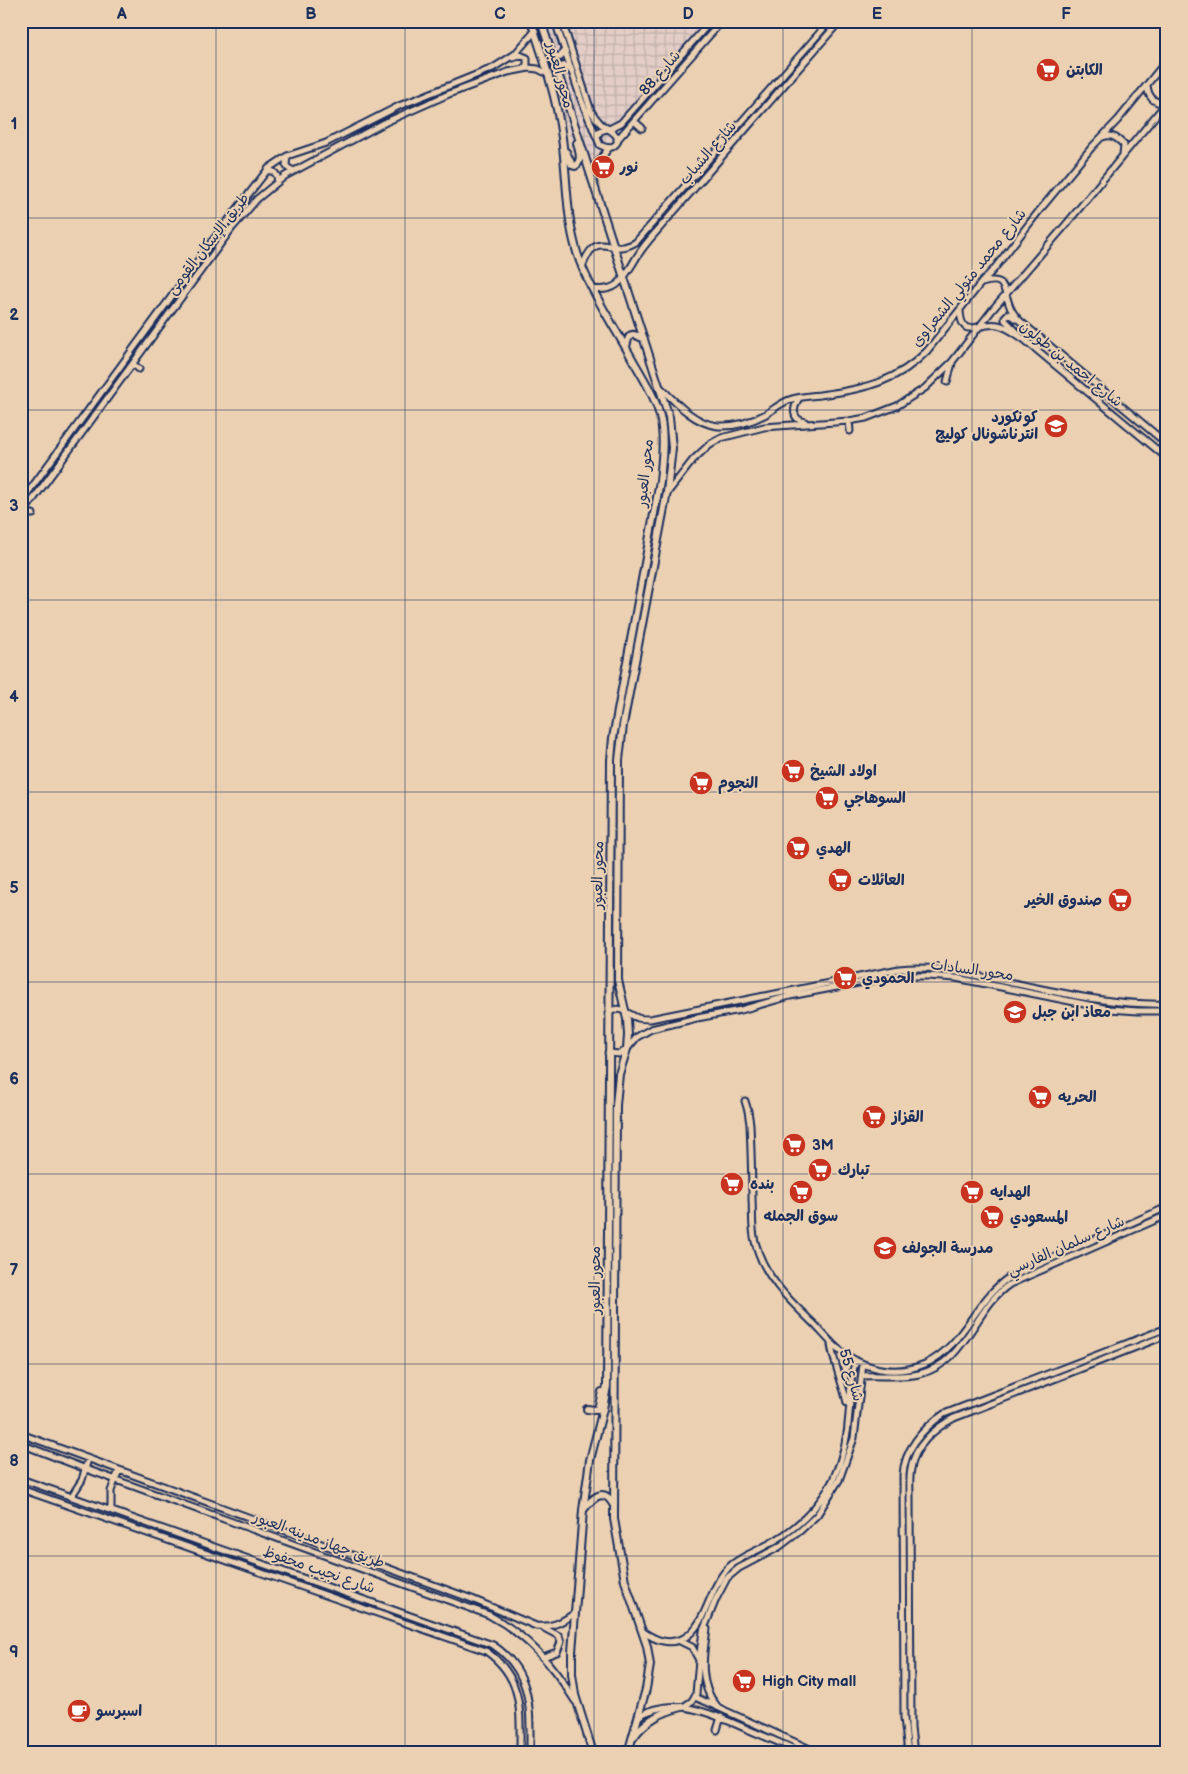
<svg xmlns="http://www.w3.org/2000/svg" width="1188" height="1774" viewBox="0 0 1188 1774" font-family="'Balsamiq Sans','Playpen Sans Arabic',sans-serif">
<defs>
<pattern id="industrial-grid" width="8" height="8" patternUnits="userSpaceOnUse" patternTransform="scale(1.25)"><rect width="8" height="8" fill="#e3cdc6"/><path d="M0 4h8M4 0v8" fill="none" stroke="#c2b0ac"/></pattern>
</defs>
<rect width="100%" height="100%" fill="#ebd1b2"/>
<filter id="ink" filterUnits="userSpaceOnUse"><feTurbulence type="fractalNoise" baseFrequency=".02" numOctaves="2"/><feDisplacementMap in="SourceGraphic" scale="10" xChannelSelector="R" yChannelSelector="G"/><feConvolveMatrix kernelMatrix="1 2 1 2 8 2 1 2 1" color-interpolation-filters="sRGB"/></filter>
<g filter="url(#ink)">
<path fill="url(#industrial-grid)" d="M534,21H716L618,135L579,171L544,48Z"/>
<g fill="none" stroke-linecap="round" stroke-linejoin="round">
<g stroke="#1b2f5e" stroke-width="9">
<path id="secondary" d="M555,21L582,102L597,138
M562,21L591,111C594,116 597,120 601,124C606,128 628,138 612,147C607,149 604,147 600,145L597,138L600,131L607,129
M513,58L520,55L527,58V65L523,69
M1147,85C1148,96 1153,104 1166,103
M634,121L642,128
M609,129L621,123L711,21
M1103,137C1112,133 1118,139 1124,145L1123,154
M617,140L722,21
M287,156L286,165L288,168L294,171
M267,171C274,170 279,175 277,182
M590,172L609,148
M582,267C598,225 609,259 636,242L830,21
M982,283C1005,276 1003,287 1009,304C1011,311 1015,316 1020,321L1167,444
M592,289C615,292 621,283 632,265C637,256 643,247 650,239L840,21
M960,311C962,342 979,321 998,325C1008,327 1016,334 1025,340L1167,458
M1016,319L1008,314L1005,317V320L1018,333
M133,364L139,369
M947,382L952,363
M659,386C675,402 695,424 718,426C735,427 751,422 766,414C774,409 781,403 789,400C801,396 815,396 827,394C866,389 899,380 927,351L981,283L994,269L1039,211L1092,147L1118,120L1167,60
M799,398C793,408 791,419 805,422
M849,421L850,431
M668,492L693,460L710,444L721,438L764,427L849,421L866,418L897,406L925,388L952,362L993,309L1063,228L1167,102
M21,502L213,240L269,168L287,156L326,143L399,106L493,68L515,54L535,31
M22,514H33
M21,516L232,228L257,199L285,176L386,122L449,94L508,72L529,68L538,69L548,74
M608,1014C619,1003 626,1014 638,1018C642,1019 646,1019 650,1019L899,969C931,965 962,973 993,979C1050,990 1109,1006 1167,1004
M608,1053L620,1054L627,1049L637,1037L651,1029L697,1018L741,1010L790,996L895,976H928L956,978L1109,1009L1138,1011H1167
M745,1101L748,1111L750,1124C751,1149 752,1174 752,1200C753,1214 751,1231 756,1245C765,1278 790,1301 813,1323C821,1331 828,1340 837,1348C862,1369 894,1377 925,1364C963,1347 974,1302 1008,1278L1167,1207
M831,1342C829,1348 845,1391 847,1403
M862,1376C881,1375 900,1378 919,1374C967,1363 974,1308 1010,1284L1167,1215
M21,1434L472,1599L536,1626C552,1628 562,1622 575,1613
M21,1444L86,1469L489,1615C527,1635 553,1665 575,1701
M21,1479L493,1645C533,1672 530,1709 530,1753
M21,1489L486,1651C524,1678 520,1711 520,1753
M71,1497L82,1480L88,1459
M111,1510V1491L119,1470
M707,1629C703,1655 698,1685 717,1706
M642,1631C655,1640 669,1646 684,1638C707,1625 708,1589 728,1568C739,1557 753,1553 767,1545C794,1531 819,1508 833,1480C842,1460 848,1435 849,1414C851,1396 849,1378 856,1361
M678,1640L692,1647L699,1660L696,1694L692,1701L683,1707
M543,1657L557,1652L561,1642L559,1636L544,1628
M699,1660L703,1631L716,1599L727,1578L739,1568L779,1547L800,1531L817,1515L839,1480L854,1438L863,1364
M695,1697L819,1753
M638,1717C674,1694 712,1714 747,1729C766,1737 785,1745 804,1753
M717,1730L721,1717
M908,1753L904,1718L903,1475C904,1450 923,1428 944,1414L1167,1328
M914,1753L911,1728L910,1497C910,1487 909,1478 911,1469C914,1446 935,1428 954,1418L1167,1335"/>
</g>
<g stroke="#1b2f5e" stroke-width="10">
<path id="highway" d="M531,21C544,59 557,99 562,138C568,182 565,227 583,269C597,302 617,331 634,362C644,379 655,397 660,416C665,438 662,459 660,481L613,738L611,760C608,968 608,1177 607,1386L603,1409L590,1460L583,1510L572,1652V1674L575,1695L593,1753
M541,21L669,417L672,448L667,492L623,725L619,760L618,980L627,1019L628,1035L627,1049L619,1074L616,1105L614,1519L625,1581L647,1646L650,1665L646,1689L628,1753
M551,54L554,56L560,57L565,52
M558,73L561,67L564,66L570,69
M566,152L572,165L575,166C583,161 579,151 577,143
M626,347C629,333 631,332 644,339
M587,1409L595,1410L598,1409L602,1392
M583,1510C592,1499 603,1486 613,1504
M633,1738C645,1720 662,1712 682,1707"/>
</g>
<use href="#secondary" stroke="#ebd1b2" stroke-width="5"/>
<use href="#highway" stroke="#ebd1b2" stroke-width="6"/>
</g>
</g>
<path fill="none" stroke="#1b2f5e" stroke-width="1" stroke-opacity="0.55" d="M216,21V1753M405,21V1753M594,21V1753M783,21V1753M972,21V1753M21,218H1167M21,410H1167M21,600H1167M21,792H1167M21,982H1167M21,1174H1167M21,1364H1167M21,1556H1167"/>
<defs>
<g id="supermarket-disc" transform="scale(1.25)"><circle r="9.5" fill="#c8321e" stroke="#ebd1b2"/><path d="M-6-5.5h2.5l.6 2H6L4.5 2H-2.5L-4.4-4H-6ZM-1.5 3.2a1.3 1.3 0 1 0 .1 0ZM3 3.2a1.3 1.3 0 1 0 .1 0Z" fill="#fff"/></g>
<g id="school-disc" transform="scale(1.25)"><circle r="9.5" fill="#c8321e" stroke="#ebd1b2"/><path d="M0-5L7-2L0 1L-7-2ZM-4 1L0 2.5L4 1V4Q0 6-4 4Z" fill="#fff"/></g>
<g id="cafe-disc" transform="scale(1.25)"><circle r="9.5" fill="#c8321e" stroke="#ebd1b2"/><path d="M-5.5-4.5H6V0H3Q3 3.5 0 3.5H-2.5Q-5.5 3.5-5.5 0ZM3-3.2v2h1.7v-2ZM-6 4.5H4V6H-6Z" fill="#fff"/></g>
</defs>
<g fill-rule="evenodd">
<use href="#supermarket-disc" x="1048" y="70"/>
<use href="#supermarket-disc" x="603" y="167"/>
<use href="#school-disc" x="1056" y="426"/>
<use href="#supermarket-disc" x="793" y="771"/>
<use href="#supermarket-disc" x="701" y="783"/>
<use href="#supermarket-disc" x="827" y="798"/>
<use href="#supermarket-disc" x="798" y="848"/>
<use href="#supermarket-disc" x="840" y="880"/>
<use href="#supermarket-disc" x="1120" y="900"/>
<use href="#supermarket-disc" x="845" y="978"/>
<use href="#school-disc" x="1015" y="1012"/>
<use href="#supermarket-disc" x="1040" y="1097"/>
<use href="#supermarket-disc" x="874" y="1117"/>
<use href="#supermarket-disc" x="794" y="1145"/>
<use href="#supermarket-disc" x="820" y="1170"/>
<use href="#supermarket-disc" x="732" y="1184"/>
<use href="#supermarket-disc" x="801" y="1192"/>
<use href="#supermarket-disc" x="972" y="1192"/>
<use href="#supermarket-disc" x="992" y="1217"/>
<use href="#school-disc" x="885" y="1248"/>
<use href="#supermarket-disc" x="744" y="1681"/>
<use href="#cafe-disc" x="79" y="1711"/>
</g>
<g text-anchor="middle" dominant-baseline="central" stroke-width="4" stroke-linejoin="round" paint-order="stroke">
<g font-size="15" font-weight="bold" fill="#1b2f5e" stroke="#ebd1b2" text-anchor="start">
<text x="1066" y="70">الكابتن</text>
<text x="620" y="167">نور</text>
<text x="1038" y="417" text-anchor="end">كونكورد<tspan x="1038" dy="17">انترناشونال كوليج</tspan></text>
<text x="810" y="771">اولاد الشيخ</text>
<text x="718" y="783">النجوم</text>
<text x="844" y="798">السوهاجي</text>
<text x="816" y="848">الهدي</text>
<text x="858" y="880">العائلات</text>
<text x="1102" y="900" text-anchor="end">صندوق الخير</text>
<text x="862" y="978">الحمودي</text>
<text x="1032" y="1012">معاذ ابن جبل</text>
<text x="1058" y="1097">الحريه</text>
<text x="892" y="1117">القزاز</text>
<text x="812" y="1145">3M</text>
<text x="838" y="1170">تبارك</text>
<text x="750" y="1184">بنده</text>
<text x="990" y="1192">الهدايه</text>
<text x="801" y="1216" text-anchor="middle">سوق الجمله</text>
<text x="1010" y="1217">المسعودي</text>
<text x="902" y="1248">مدرسة الجولف</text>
<text x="762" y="1681">High City mall</text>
<text x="96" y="1711">اسبرسو</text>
</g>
<g font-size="15" fill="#1b2f5e" stroke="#ebd1b2">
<text transform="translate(660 73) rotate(-49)">شارع 88</text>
<text transform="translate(560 75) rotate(75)">محور العبور</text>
<text transform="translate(708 153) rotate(-49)">شارع الشباب</text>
<text transform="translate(208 244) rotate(-52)">طريق الإسكان القومى</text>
<text transform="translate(969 278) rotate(-51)">شارع محمد متولي الشعراوى</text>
<text transform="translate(1071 364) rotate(39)">شارع احمد بن طولون</text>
<text transform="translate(645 473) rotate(-84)">محور العبور</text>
<text transform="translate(598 875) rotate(-89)">محور العبور</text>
<text transform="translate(972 970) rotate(8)">محور السادات</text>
<text transform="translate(1066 1246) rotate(-24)">شارع سلمان الفارسي</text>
<text transform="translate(595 1280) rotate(-90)">محور العبور</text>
<text transform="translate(851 1375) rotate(74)">شارع 55</text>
<text transform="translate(319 1540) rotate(20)">طريق جهاز مدينه العبور</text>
<text transform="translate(319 1570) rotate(19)">شارع نجيب محفوظ</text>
</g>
</g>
<rect width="1188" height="1774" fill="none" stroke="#ebd1b2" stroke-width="55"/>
<rect x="28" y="28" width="1132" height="1718" fill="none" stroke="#1b2f5e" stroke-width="2"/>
<g font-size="16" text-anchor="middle" font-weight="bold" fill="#1b2f5e">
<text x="122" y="19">A</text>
<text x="311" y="19">B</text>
<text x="500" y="19">C</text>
<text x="688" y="19">D</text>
<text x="877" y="19">E</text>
<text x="1066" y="19">F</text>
<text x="14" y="129">1</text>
<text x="14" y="320">2</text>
<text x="14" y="511">3</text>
<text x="14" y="702">4</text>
<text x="14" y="893">5</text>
<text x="14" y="1084">6</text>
<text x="14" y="1275">7</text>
<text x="14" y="1466">8</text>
<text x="14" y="1657">9</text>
</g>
</svg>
